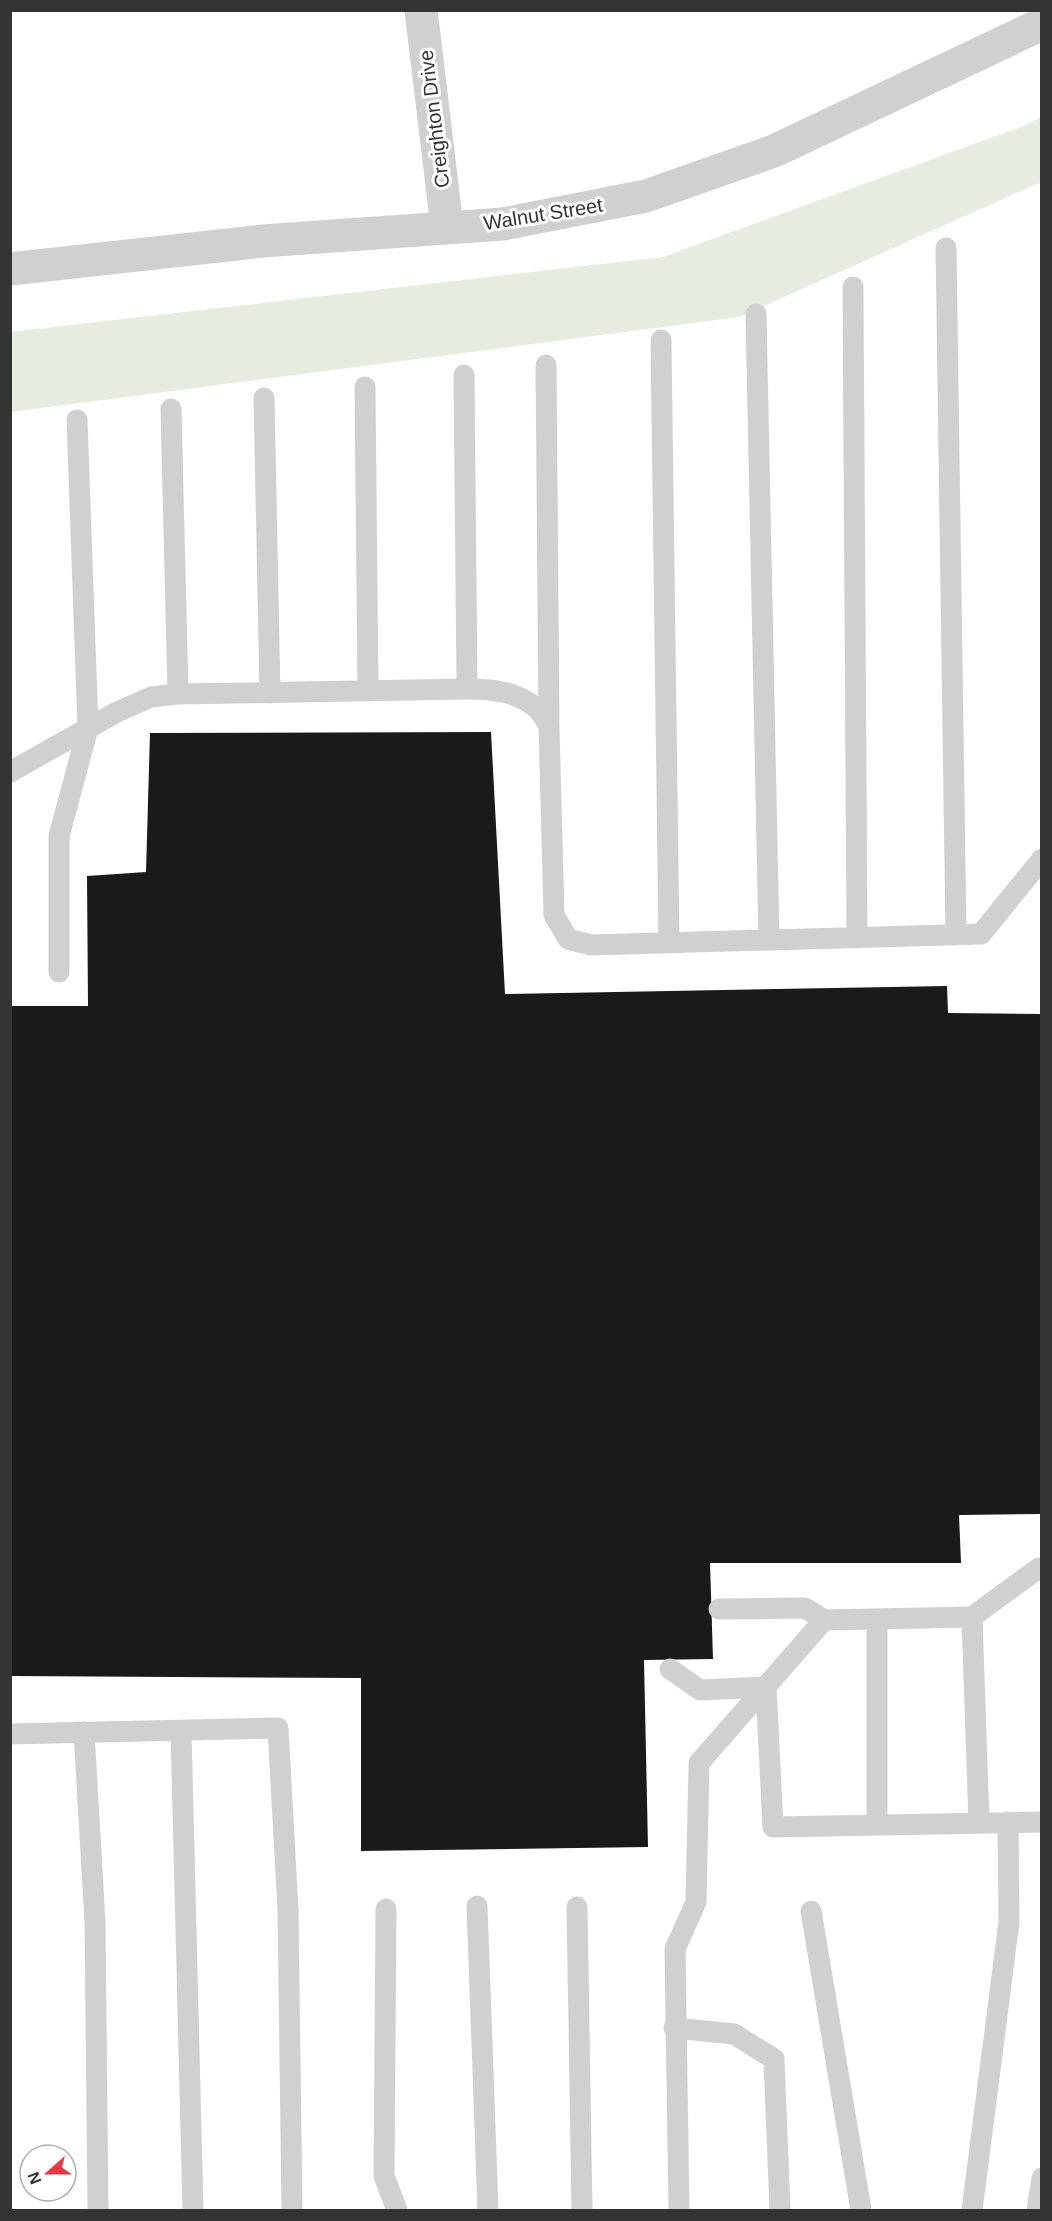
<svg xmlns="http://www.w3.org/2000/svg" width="1052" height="2221" viewBox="0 0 1052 2221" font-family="Helvetica,sans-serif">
<rect width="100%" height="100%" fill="#fff"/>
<path fill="#e6ecdf" d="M1041,117V182L739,317L11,412L10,332L663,257L1026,125Z"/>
<path fill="#1a1a1a" d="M491,732L505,994L947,986L948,1013L1042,1014V1514L959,1515L961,1563H710L713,1659L644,1660L648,1847L361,1851V1678L10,1676V1006H88L87,876L146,872L150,733Z"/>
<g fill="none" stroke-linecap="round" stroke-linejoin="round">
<path stroke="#d0d0d0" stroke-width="21" d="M946,248L956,935
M853,287L857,938
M756,314L769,940
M661,340L669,943
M546,365L549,726
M464,375L467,689
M365,387L368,691
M264,398L270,693
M171,409L178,694
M10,772L117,712L151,697L178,694L467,689C490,689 516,691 535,707C541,711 545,720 549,726L554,915L568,939L591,945L981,934L1042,859
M59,972V836L88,728L77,420
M719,1609L805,1608L824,1620
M972,1617L979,1823
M877,1619V1825
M670,1669L700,1690L766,1687L773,1827L1042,1822
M181,1730L193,2210
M84,1732L95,1922L98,2210
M10,1734L278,1728L288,1910L292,2210
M477,1906L488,2210
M577,1907L582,2210
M386,1909L384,2176L397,2210
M811,1911L861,2210
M674,2028L734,2034L774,2059L780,2210
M679,2210L675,1949L696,1902L699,1763L824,1620L972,1617L1039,1568H1042
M972,2210L1009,1922L1008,1822
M1037,2210L1042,2178"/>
<path stroke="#d0d0d0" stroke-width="33" d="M421,10L447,227"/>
<path stroke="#d0d0d0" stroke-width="33" d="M10,269L263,241L503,224L646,196L774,151L1042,24"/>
</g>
<g text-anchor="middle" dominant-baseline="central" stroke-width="6" stroke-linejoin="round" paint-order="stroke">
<g font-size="20" fill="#333" stroke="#fff">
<text transform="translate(434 119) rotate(-97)">Creighton Drive</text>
<text transform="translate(543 214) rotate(-9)">Walnut Street</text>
</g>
</g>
<rect width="1052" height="2221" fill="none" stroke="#333333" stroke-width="24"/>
<g transform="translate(48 2173) rotate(249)"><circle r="28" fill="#ffffff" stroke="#adadad" stroke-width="1.5"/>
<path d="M0-4.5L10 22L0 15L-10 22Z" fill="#e63946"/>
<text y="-9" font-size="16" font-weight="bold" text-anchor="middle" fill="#333333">N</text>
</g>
</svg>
